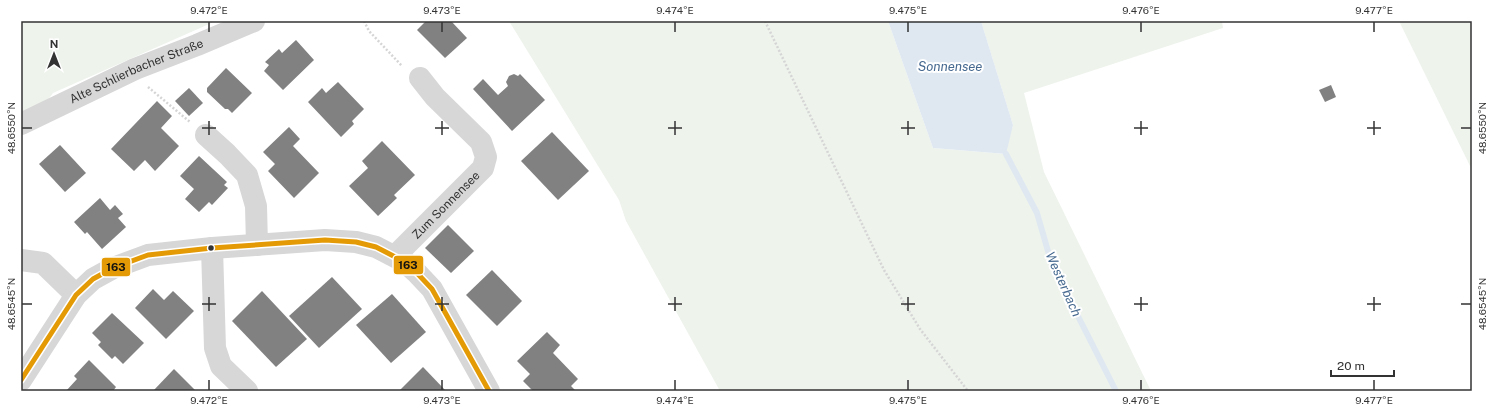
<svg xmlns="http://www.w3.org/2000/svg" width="1493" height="412" font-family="'Public Sans',sans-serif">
<rect width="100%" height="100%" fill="#fff"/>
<!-- green -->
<g fill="#eef3ec">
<polygon points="21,21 216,21 53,93 41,109 21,117"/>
<polygon points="509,21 888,21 933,148 1005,154 1013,125 981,21 1222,21 1223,28 1024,93 1044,172 1151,391 720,391 626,221 619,200"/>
<polygon points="1399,21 1472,21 1472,170"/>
</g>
<!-- water -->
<polygon fill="#dfe8f1" points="888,21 981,21 1013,125 1006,154 933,148"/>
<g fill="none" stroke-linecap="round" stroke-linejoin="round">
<!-- stream -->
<polyline stroke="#dfe8f1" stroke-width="6" points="1006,154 1037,213 1052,265 1116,391"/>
</g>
<!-- building -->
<g fill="#818181">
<polygon points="426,21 451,21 467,38 445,58 417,30"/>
<polygon points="296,40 314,60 283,90 264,71 269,65 265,62 279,49 282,53"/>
<polygon points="226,68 252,93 232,113 228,109 225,109 207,92 207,88"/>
<polygon points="514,74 518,76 520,74 545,100 512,131 473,89 483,79 498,95 508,86 506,82 509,76"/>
<polygon points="338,82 364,109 352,121 354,124 341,137 308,102 322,88 326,93"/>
<polygon points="1331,85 1336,97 1325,102 1319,90"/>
<polygon points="189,88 203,103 189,116 175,101"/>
<polygon points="157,101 172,116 161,128 179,146 155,171 145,160 134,171 111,149"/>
<polygon points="289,127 300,139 293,146 319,173 294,198 268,171 275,164 263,152"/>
<polygon points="552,132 589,171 558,200 521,161"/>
<polygon points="382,141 415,175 394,195 397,198 378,216 349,186 368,168 362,161"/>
<polygon points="60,145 86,173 65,192 39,164"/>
<polygon points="199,156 227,182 224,185 228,188 212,205 209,202 199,212 185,199 194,189 180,176"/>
<polygon points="100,198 110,210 115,205 123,214 118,218 126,227 102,249 87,232 85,234 74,222"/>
<polygon points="448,225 474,251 451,273 425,248"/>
<polygon points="492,270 522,301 497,326 466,295"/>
<polygon points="332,277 362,309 319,348 289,316"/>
<polygon points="153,289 164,300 173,291 194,311 166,339 135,308"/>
<polygon points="262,291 307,339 276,367 232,321"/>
<polygon points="392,294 426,332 391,363 356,325"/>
<polygon points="112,313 144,343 123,364 115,356 112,359 98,345 101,342 92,333"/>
<polygon points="547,332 560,345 553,353 578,379 571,386 576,391 533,391 523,381 530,374 517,361"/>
<polygon points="89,360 116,387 113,391 66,391 77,379 74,376"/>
<polygon points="423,367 446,391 399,391"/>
<polygon points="174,369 196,391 153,391"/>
</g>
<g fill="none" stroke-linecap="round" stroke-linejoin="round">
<!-- path -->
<g stroke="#d5d5d5" stroke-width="2.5" stroke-dasharray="2 2" stroke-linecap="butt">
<polyline points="364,21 369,31 402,66"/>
<polyline points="765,21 884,270 920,329 968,391"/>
<polyline points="148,87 190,122"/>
</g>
<!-- minor -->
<g stroke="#d7d7d7" stroke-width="22">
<path id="s1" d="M21,124L135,69L197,45L254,21"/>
<polyline points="206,135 227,154 247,175 256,206 257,245"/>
<polyline points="212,248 215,348 221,366 247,391"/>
<path id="s2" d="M395,256L483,168L486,157L481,142L435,97L420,78"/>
<polyline points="21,260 43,263 76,295"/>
<polyline points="21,380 76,295 93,279 113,268 148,255 212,248 325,240 356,242 376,247 405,262 416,272 432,289 489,391"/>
</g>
<defs>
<polyline id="bus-1" points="21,380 76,295 93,279 113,268 148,255 212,248 325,240 356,242 376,247 405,262 416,272 432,289 489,391"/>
</defs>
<!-- bus-1 casing -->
<use href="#bus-1" stroke="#fff" stroke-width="8"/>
<!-- bus-1 -->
<use href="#bus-1" stroke="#e39a05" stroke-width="5"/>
</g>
<!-- ticks -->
<path fill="none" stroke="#333" stroke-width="1.5" d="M209,22V32M442,22V32M675,22V32M908,22V32M1141,22V32M1374,22V32M209,121V135M442,121V135M675,121V135M908,121V135M1141,121V135M1374,121V135M22,128H32M202,128H216M435,128H449M668,128H682M901,128H915M1134,128H1148M1367,128H1381M1461,128H1471M209,297V311M442,297V311M675,297V311M908,297V311M1141,297V311M1374,297V311M22,304H32M202,304H216M435,304H449M668,304H682M901,304H915M1134,304H1148M1367,304H1381M1461,304H1471M209,380V390M442,380V390M675,380V390M908,380V390M1141,380V390M1374,380V390"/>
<!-- markers -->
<circle fill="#333" stroke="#fff" stroke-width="1.5" cx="211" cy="248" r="3.5"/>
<g text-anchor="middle" stroke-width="4" stroke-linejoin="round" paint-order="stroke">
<!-- street labels -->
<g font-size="12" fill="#333" stroke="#fff">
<text dy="4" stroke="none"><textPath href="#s1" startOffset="127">Alte Schlierbacher Straße</textPath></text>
<text dy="4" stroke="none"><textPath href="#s2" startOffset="72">Zum Sonnensee</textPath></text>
</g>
<!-- water labels -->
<g font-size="13" font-style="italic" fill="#466990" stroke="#fff">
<text x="950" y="71">Sonnensee</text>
<text transform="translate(1064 284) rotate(66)" y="5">Westerbach</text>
</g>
</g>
<g stroke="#fff" stroke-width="1.5">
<rect x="393" y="255" width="31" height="20" rx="4" fill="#e39a05"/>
<rect x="101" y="257" width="30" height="20" rx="4" fill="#e39a05"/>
</g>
<g font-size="11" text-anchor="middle" font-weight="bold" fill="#111">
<text x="408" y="269">163</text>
<text x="116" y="271">163</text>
</g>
<!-- border -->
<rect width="1493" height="412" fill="none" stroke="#ffffff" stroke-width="44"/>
<!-- north arrow -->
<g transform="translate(54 54)" stroke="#ffffff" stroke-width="3" paint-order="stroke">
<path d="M0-3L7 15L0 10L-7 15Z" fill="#333333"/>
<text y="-6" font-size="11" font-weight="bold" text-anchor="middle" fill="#333333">N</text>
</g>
<!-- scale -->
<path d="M1331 370v6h63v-6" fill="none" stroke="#333333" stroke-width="2"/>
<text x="1337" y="370" font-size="12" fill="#333333" stroke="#ffffff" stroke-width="3" paint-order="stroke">20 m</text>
<rect x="22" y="22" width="1449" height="368" fill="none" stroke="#333" stroke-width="1.5"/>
<g font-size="10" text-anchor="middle" fill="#333">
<text x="209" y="14">9.472°E</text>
<text x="442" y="14">9.473°E</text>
<text x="675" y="14">9.474°E</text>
<text x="908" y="14">9.475°E</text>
<text x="1141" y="14">9.476°E</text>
<text x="1374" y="14">9.477°E</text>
<text transform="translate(11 128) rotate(-90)" y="4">48.6550°N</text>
<text transform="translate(1482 128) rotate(-90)" y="4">48.6550°N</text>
<text transform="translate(11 304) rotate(-90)" y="4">48.6545°N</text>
<text transform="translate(1482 304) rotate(-90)" y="4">48.6545°N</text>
<text x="209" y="404">9.472°E</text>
<text x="442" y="404">9.473°E</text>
<text x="675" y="404">9.474°E</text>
<text x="908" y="404">9.475°E</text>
<text x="1141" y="404">9.476°E</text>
<text x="1374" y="404">9.477°E</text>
</g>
</svg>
